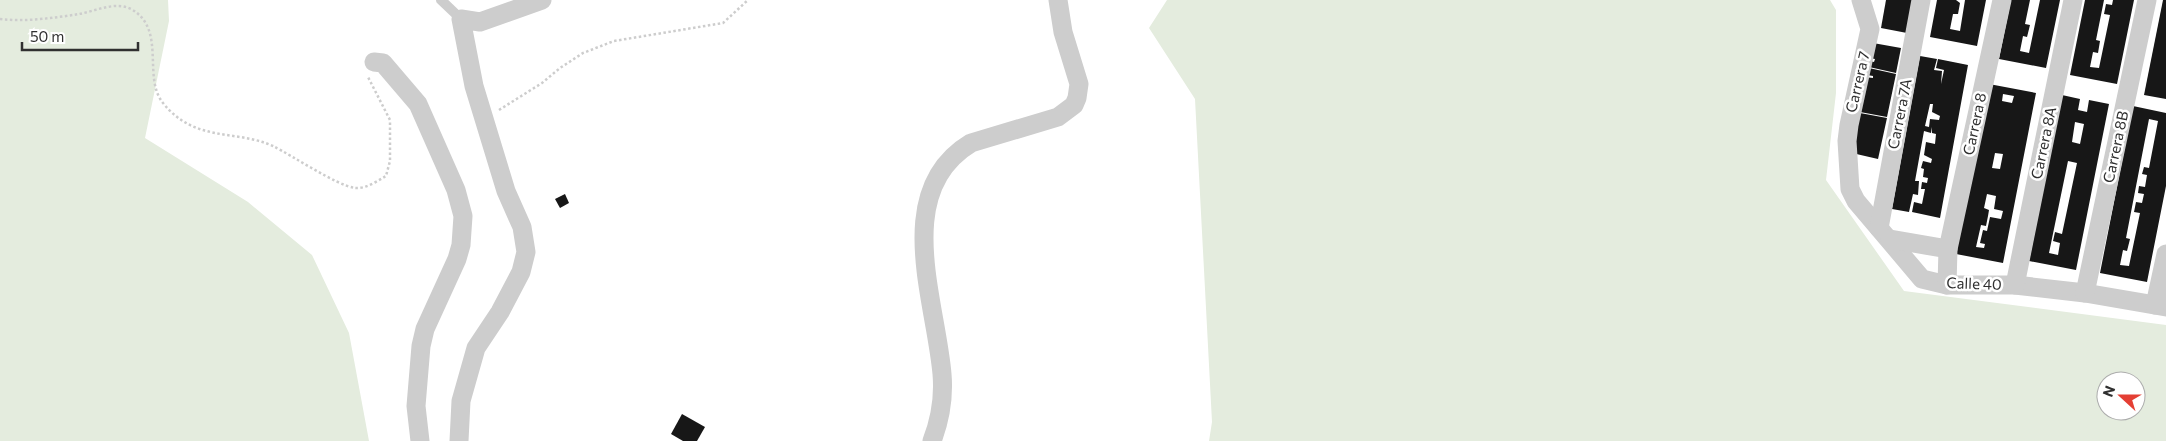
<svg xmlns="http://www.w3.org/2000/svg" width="2166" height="441" font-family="Commissioner,sans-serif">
<rect width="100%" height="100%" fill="#fff"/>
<!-- green -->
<g fill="#e4ecde" fill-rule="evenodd">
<polygon points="0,0 168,0 169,21 145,138 248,202 312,255 349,333 369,441 0,441"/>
<path d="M1167,0H1830L1836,10V93L1826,180L1904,291L2166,325V441H1209L1212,422L1195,99L1149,28ZM2106,381H2136V411H2106Z"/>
</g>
<!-- building -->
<g fill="#171717" fill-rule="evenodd">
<polygon points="1886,0 1914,0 1907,33 1881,28"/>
<polygon points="1937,0 1956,0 1960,3 1958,14 1953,14 1950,29 1960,31 1965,0 1986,0 1977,46 1930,37"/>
<polygon points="2011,0 2030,0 2025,24 2030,25 2027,37 2023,36 2020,51 2029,53 2040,0 2060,0 2046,68 1999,59"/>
<polygon points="2085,0 2104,0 2096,40 2100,41 2098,53 2093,52 2090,67 2099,68 2110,15 2104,14 2106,4 2112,5 2113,0 2134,0 2117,84 2070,75"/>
<polygon points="2163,0 2166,0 2166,99 2144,95"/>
<polygon points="1873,43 1901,48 1896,73 1869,67 1870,61 1874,62 1875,59 1870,58"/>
<path d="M1920,56L1937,59L1934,70L1942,71L1941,84L1944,70L1936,68L1938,59L1968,65L1940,218L1912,212L1914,202L1922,204L1925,189H1921L1922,182L1927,183L1928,178L1923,177L1924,169L1921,168L1923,161L1931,163L1932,159L1924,155L1926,142L1935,144L1936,134L1932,133V127L1931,133L1924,131L1915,181H1919L1918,195L1913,194L1909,212L1892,209ZM1930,104H1933L1932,112L1940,116L1939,120L1930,119L1929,127L1925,126Z"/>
<polygon points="1869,68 1896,74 1887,117 1860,112 1865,77 1873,78 1873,76 1867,75"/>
<path d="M1989,84L2036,93L2003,263L1956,254ZM2003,94L2014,96L2012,103L2002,101ZM1995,153L2003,154L2000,169L1992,168ZM1987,194L1996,196L1994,209L2003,211L2001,219L1990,217L1987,231L1983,230L1980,243L1985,244L1984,248L1976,247L1981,225L1986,226L1988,216L1989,210L1984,208Z"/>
<path d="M2062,95L2080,99L2078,110L2087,112L2089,100L2109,104L2076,270L2029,261ZM2075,122L2084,124L2080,144L2072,142ZM2068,161L2077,163L2062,234L2055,232L2053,241L2060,243L2058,255L2049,253Z"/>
<path d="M2133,106L2166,113V186L2147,282L2100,273ZM2149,119L2158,121L2149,168L2144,167L2142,174L2147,175L2145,187L2139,186L2138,193L2144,194L2142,203L2136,202L2134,212L2140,213L2129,266L2120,265L2123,250L2127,251L2130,239L2126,238Z"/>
<polygon points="1860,113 1887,118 1878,159 1852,153"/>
<polygon points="565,194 569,203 560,208 555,199"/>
<polygon points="682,414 705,427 697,441 683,441 671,434"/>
</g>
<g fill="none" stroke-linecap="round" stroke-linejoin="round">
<!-- path -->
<g stroke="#cdcdcd" stroke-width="2.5" stroke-dasharray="2.5 2.5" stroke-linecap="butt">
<path d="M0,19C25,22 54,18 79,14C96,11 115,1 131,9C167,29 142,77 163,103C195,143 235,129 273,146C293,156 336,185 355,188C366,189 377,181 386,176L390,161V120L368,77"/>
<polyline points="499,110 542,83 560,68 583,53 614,41 723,23 748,0"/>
</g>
<!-- lane -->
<polyline stroke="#cdcdcd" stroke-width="10" points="441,0 461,19"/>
<!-- street -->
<g stroke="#cdcdcd" stroke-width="19">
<polyline points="1861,0 1870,29 1849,125 1847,141 1850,189 1856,201 1922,279 1947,285 2015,285 2085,293 2166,307"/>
<polyline points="374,62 383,63 418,104 456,190 463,216 461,245 457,259 425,329 421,346 416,406 420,441"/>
<polyline points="1879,228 1921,0"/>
<polyline points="1890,239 1948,249"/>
<polyline points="1947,285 1948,249 2002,0"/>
<polyline points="2015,285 2073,0"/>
<polyline points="2085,293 2147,0"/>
<polyline points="2155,305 2166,254"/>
<polyline points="459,441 461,401 476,348 500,312 521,272 526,252 522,227 506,191 474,86 461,19 480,22 542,0"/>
<path d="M932,441C940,420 944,397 942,374C936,301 891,191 971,143L1058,117L1074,105L1077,98L1079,84L1063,32L1058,0"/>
</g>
</g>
<g text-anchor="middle" stroke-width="5" stroke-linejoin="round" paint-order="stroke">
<!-- street labels -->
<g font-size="15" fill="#303030" stroke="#fff">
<text transform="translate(1858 82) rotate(-77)" y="5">Carrera 7</text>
<text transform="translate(1900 114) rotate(-79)" y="5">Carrera 7A</text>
<text transform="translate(1975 124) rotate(-78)" y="5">Carrera 8</text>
<text transform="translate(2044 143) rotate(-78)" y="5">Carrera 8A</text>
<text transform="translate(2116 147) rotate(-78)" y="5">Carrera 8B</text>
<text transform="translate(1974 284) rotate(2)" y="5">Calle 40</text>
</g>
</g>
<!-- north arrow -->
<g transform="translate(2121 396) rotate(291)"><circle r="24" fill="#ffffff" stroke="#acacac"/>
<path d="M0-4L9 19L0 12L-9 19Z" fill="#e43f34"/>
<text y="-8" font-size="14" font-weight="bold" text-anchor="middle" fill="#303030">N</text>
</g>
<!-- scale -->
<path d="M22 42v8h116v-8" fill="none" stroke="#303030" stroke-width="2.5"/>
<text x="30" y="42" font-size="15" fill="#303030" stroke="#ffffff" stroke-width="4" paint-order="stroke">50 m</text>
</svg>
